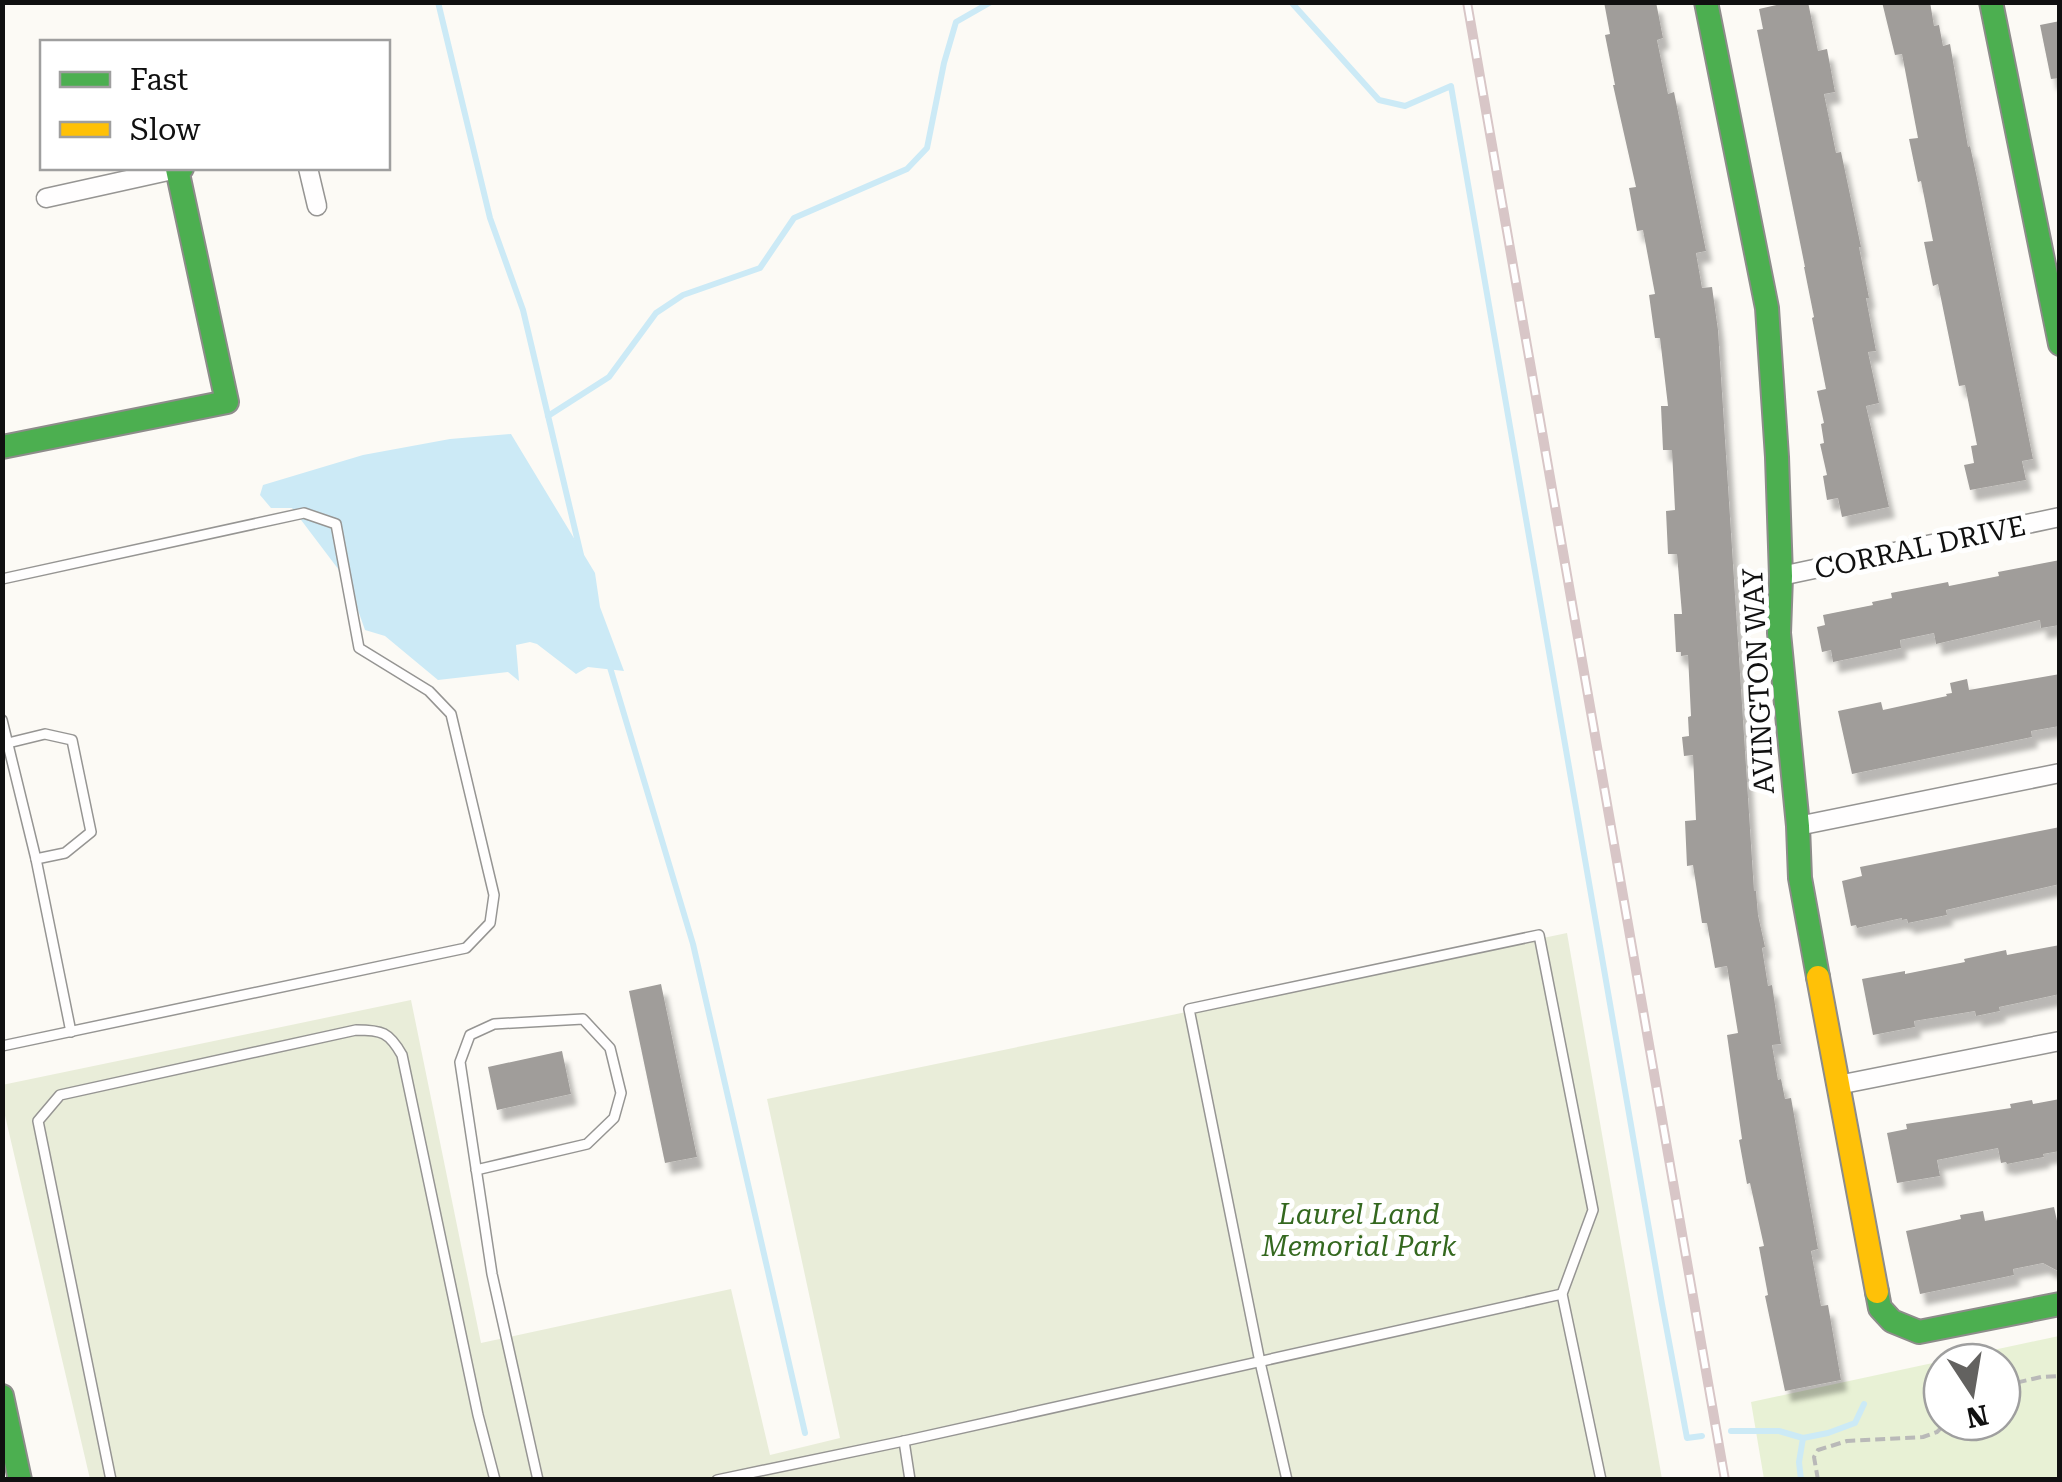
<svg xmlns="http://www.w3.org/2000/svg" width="2062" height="1482" font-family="'Roboto Serif',serif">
<defs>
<filter id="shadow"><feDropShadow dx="6" dy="11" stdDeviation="2.5" flood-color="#0004"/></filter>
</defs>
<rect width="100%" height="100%" fill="#fcfaf5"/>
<!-- green -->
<path fill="#e8f1d5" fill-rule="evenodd" d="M2059,1336V1479H1764L1751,1402ZM1942,1362H2002V1422H1942Z"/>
<!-- cemetery -->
<polygon fill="#e9edd9" points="1567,933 1662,1479 90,1479 3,1107 2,1085 411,1000 481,1343 731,1289 770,1455 840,1438 767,1099"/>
<!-- water -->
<polygon fill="#cceaf6" points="511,434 595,573 600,607 624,671 588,667 576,674 537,644 530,642 516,645 519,681 508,672 438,680 385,636 365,630 348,582 292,508 271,508 260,495 263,485 363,455 450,439"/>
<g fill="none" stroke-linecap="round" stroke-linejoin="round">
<!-- stream -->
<g stroke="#cceaf6" stroke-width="6">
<polyline points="438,2 490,218 523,310 581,555"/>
<polyline points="1029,2 1075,2"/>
<polyline points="1291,2 1379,100 1405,106 1451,86 1662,1304 1687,1438 1702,1436"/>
<polyline points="548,416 609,377 656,313 683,295 760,268 794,218 907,169 927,148 944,63 956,22 991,2"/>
<polyline points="609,664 693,944 805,1433"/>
<polyline points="1731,1431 1779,1431 1803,1438 1828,1433 1855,1423 1864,1404"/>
<polyline points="1801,1480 1799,1462 1803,1438"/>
</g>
</g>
<!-- building -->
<g fill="#a09d9a" filter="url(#shadow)">
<polygon points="1604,2 1656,2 1663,38 1657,40 1668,94 1674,92 1706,251 1696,253 1702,288 1712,287 1718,330 1754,891 1756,891 1758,915 1765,947 1762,948 1768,986 1772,985 1781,1044 1772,1045 1778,1080 1781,1079 1785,1099 1791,1098 1818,1249 1811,1251 1821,1306 1828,1305 1841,1380 1785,1391 1765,1296 1768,1295 1759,1247 1764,1246 1750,1183 1747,1184 1739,1140 1742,1139 1727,1035 1738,1033 1727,966 1715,968 1707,923 1702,923 1693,865 1687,866 1685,821 1696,820 1693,755 1684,756 1682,737 1689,736 1688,717 1691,716 1688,655 1681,656 1681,652 1676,652 1674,614 1682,614 1677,554 1668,554 1666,511 1675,510 1672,450 1663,450 1661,406 1668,406 1660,338 1655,338 1649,295 1655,294 1643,230 1637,231 1629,188 1636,187 1613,85 1615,85 1605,35 1610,34"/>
<polygon points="1790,2 1808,2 1818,51 1827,49 1835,92 1824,94 1836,153 1841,152 1861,247 1859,247 1869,298 1866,298 1876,351 1868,352 1879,403 1866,406 1889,507 1842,517 1838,498 1827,500 1823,476 1827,475 1820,444 1824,443 1821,424 1824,423 1817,391 1826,389 1812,318 1814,317 1804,267 1805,267 1757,30 1763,29 1759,9"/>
<polygon points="1882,2 1930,2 1934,26 1939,25 1943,46 1950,44 1968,147 1970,146 1977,178 2033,459 2022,461 2026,480 1970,490 1964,465 1974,463 1971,446 1977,445 1965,385 1959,386 1938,284 1933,286 1924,242 1933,241 1921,181 1918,182 1909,139 1918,138 1902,54 1895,55"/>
<polygon points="2060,21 2060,78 2051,79 2040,25"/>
<polygon points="2060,560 2060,625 2041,628 2040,620 1936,644 1934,633 1900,640 1901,648 1833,662 1831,650 1822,652 1817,627 1825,625 1823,615 1873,605 1872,602 1892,598 1891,593 1948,582 1949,586 1999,576 1998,572"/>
<polygon points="2060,674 2060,726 2031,731 2032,737 1852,774 1838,711 1881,702 1883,710 1947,696 1946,694 1952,693 1950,683 1967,679 1969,690"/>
<polygon points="2060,827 2060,884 1946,910 1947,915 1908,923 1907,919 1902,920 1902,918 1857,928 1856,925 1851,926 1842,881 1862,876 1860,867"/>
<polygon points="2060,945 2060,994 1999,1007 2000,1011 1976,1016 1975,1011 1914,1021 1915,1027 1873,1035 1862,979 1905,971 1905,974 1965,962 1964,959 2006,950 2007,955"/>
<polygon points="661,984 697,1157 665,1163 629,991"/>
<polygon points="562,1051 571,1094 497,1110 488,1067"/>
<polygon points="2060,1099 2060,1151 2043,1154 2044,1157 2007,1164 2006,1162 2001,1163 1998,1148 1937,1160 1940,1176 1897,1183 1887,1133 1907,1129 1906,1124 2011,1108 2010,1104 2032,1100 2033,1104"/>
<polygon points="2054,1207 2060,1235 2060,1272 2043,1263 2013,1269 2014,1275 2000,1278 1920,1294 1906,1231 1961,1219 1960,1215 1983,1211 1985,1221"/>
</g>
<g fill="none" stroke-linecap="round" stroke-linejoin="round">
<defs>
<g id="lane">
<polyline points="2,579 304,513 336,524 359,648 429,691 451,714 494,895 490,923 466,948 2,1046"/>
<polyline points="2,720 36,859 71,1032"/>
<polyline points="4,744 45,734 72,740 91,832 65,853 36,859"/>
<polyline points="476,1170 587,1144 614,1118 621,1093 610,1048 583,1019 494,1024 470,1035 460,1062 492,1274 538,1480"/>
<polyline points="904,1441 910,1480"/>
<path d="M111,1480L38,1121L60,1095L356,1030C382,1030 389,1032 402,1055L478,1415L495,1480"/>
<polyline points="717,1480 904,1441 1562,1294"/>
<polyline points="1287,1480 1260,1362 1189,1009 1539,935 1593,1210 1562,1294 1601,1480"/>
</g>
<g id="street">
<polyline points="308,168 317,206"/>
<polyline points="46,198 177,169"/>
<polyline points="1781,576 2060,517"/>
<polyline points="1798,826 2060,773"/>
<polyline points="1838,1085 2060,1041"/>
</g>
<g id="fast">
<polyline points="1706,2 1767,308 1777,457 1781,576 1779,633 1798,826 1800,878 1818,977"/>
<polyline points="1991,2 2060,344"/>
<polyline points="2,447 227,402 177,169 182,168"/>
<polyline points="1877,1292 1880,1308 1892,1321 1919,1332 2060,1304"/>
<polyline points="2,1396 20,1480"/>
</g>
<polyline id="slow" points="1818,977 1877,1292"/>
</defs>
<!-- lane casing -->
<use href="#lane" stroke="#969593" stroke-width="12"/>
<!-- street casing -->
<use href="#street" stroke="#969593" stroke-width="21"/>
<!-- fast casing -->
<use href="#fast" stroke="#8d8c8a" stroke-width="26"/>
<!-- slow casing -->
<use href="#slow" stroke="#8d8c8a" stroke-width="26"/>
<!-- path -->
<g stroke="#b9b9b8" stroke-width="4" stroke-dasharray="10 5" stroke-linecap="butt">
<polyline points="2002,1386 2041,1377 2060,1376"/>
<polyline points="1818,1480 1814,1457 1818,1450 1847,1441 1923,1437 1937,1432 1947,1422"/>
</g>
<!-- lane -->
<use href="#lane" stroke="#fffefe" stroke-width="9"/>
<!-- street -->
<use href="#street" stroke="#fffefe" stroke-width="18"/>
<!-- fast -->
<use href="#fast" stroke="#4caf50" stroke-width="22"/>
<!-- slow -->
<use href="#slow" stroke="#ffc107" stroke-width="22"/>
<defs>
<polyline id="rail" points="1467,2 1725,1480"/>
</defs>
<!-- rail casing -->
<use href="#rail" stroke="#d8c6c7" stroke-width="10"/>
<!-- rail -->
<use href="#rail" stroke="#fff" stroke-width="6" stroke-dasharray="19" stroke-linecap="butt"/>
</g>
<g text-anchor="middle" stroke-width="10" stroke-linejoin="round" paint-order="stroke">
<!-- street labels -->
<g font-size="28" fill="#101010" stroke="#fff">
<text transform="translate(1920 547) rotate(-12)" y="10">CORRAL DRIVE</text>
<text transform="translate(1758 681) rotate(-93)" y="10">AVINGTON WAY</text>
</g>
<!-- park labels -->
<g font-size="28" font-style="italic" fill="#34681f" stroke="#fff">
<text x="1359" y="1224">Laurel Land<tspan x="1359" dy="32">Memorial Park</tspan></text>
</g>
</g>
<!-- border -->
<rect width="2062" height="1482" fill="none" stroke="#101010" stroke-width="10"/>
<!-- legend -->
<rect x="40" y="40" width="350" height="130" fill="#ffffff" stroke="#9f9f9f" stroke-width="2.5"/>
<rect x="60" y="72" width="50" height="15" fill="#4caf50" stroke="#9f9f9f" stroke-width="2.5"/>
<text x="130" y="90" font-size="30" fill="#101010">Fast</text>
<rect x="60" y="122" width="50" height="15" fill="#ffc107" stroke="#9f9f9f" stroke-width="2.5"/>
<text x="130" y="140" font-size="30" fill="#101010">Slow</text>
<!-- north arrow -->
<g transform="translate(1972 1392) rotate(168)"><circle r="48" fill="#ffffff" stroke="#9f9f9f" stroke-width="2.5"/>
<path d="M0-8L18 38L0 25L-18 38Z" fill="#636260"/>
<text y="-15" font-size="28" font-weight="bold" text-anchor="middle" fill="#101010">N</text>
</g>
</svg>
